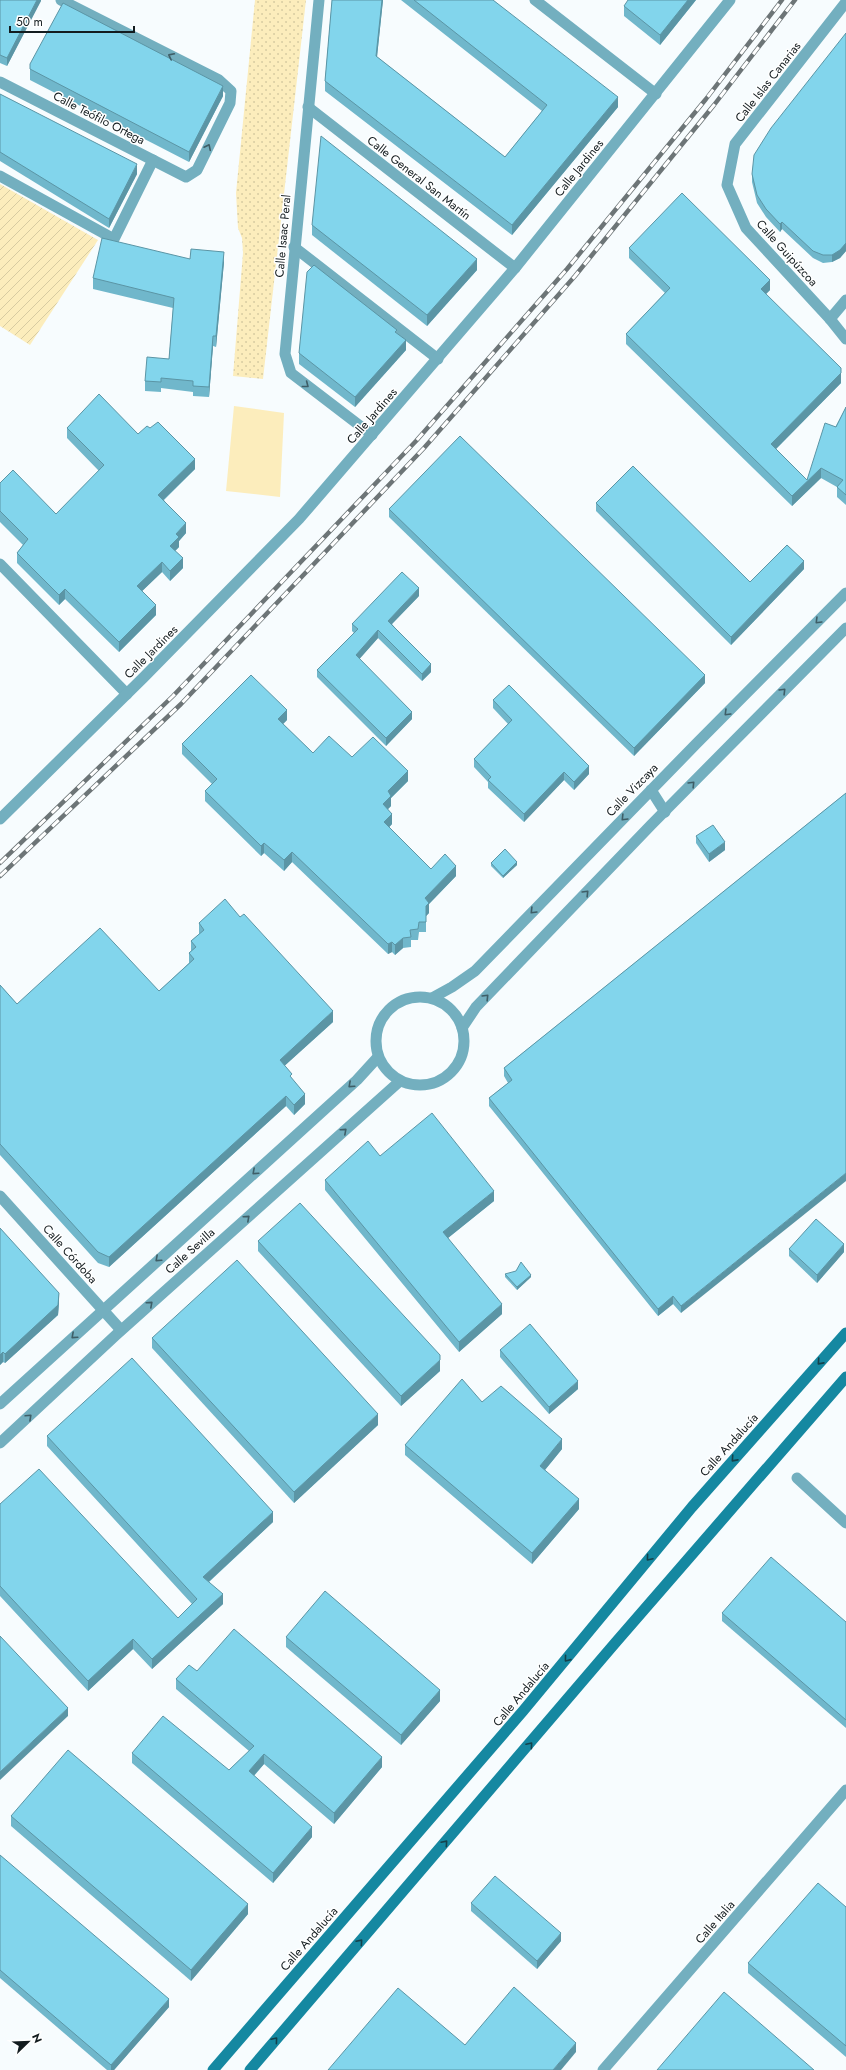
<svg xmlns="http://www.w3.org/2000/svg" width="846" height="2070" font-family="Jost,sans-serif">
<defs>
<pattern id="park-dots" width="8" height="8" patternUnits="userSpaceOnUse"><rect width="8" height="8" fill="#fcedbc"/><path d="M2 2h.1M6 6h.1" fill="none" stroke="#d7cba1" stroke-width="1.8" stroke-linecap="round"/></pattern>
<pattern id="garden-furrows" width="10" height="10" patternUnits="userSpaceOnUse"><rect width="10" height="10" fill="#fcedbc"/><path d="M-1 1l2-2M0 10L10 0M9 11l2-2" fill="none" stroke="#d7cba1"/></pattern>
</defs>
<rect width="100%" height="100%" fill="#f7fcfe"/>
<!-- grass -->
<polygon fill="#fcedbc" points="234,406 284,413 280,497 226,491"/>
<!-- park -->
<polygon fill="url(#park-dots)" points="255,0 306,0 263,379 233,376 243,253 242,238 238,228 236,193"/>
<!-- garden -->
<polygon fill="url(#garden-furrows)" points="0,184 98,240 30,345 0,326"/>
<g fill="none" stroke-linecap="round" stroke-linejoin="round">
<!-- pedestrian -->
<polyline stroke="#73afbf" stroke-width="11" points="294,247 438,359"/>
<!-- minor -->
<g stroke="#73afbf" stroke-width="11">
<polyline points="319,0 285,354 291,373 372,435"/>
<polyline points="535,0 656,94"/>
<polyline points="846,2 735,144 727,185 746,228 830,319 846,339"/>
<polyline points="0,82 186,177 197,170 230,103 231,91 219,80 61,0"/>
<polyline points="308,107 515,268"/>
<polyline points="0,176 114,239 153,160"/>
<polyline points="830,319 846,300"/>
<polyline points="0,564 127,694"/>
<polyline points="651,790 665,812"/>
<polyline points="0,819 144,677 299,519 515,268 730,0"/>
<circle cx="420" cy="1041" r="44"/>
<polyline points="432,998 452,987 475,971 696,744 846,593"/>
<polyline points="462,1028 476,1007 651,825 846,628"/>
<polyline points="0,1196 121,1330"/>
<polyline points="0,1404 357,1080 378,1057"/>
<polyline points="0,1443 116,1335 400,1081"/>
<polyline points="797,1478 846,1523"/>
<polyline points="603,2070 846,1790"/>
</g>
<!-- secondary -->
<g stroke="#1588a1" stroke-width="11">
<polyline points="213,2070 523,1711 692,1507 846,1333"/>
<polyline points="250,2070 616,1642 846,1377"/>
</g>
<defs>
<g id="rail">
<polyline points="0,863 173,696 416,441 567,269 706,99 782,0"/>
<polyline points="0,876 181,704 424,448 575,276 714,105 795,0"/>
</g>
</defs>
<!-- rail casing -->
<use href="#rail" stroke="#6d7577" stroke-width="4.5"/>
<!-- rail -->
<use href="#rail" stroke="#fff" stroke-width="3" stroke-dasharray="9" stroke-linecap="butt"/>
</g>
<!-- wall -->
<g fill="#70b7cb">
<polygon points="0,0 41,0 7,66 0,63"/>
<polygon points="332,0 383,0 377,57 505,157 542,111 401,0 493,0 618,107 512,235 325,91 325,81"/>
<polygon points="696,0 660,45 624,16 624,6"/>
<polygon points="846,33 846,251 840,258 832,262 823,263 813,258 782,229 780,232 766,217 757,203 752,182 752,174"/>
<polygon points="30,64 223,96 189,162 30,80"/>
<polygon points="0,94 137,174 109,228 0,161"/>
<polygon points="312,225 477,270 427,326 312,235"/>
<polygon points="629,248 770,290 766,294 841,383 776,449 807,480 846,407 846,505 837,497 837,487 821,478 792,506 626,344 626,334 665,293 629,258"/>
<polygon points="190,259 224,262 216,347 213,346 209,397 193,396 193,392 161,388 161,392 145,391 145,381 169,359 173,308 93,289 93,278"/>
<polygon points="397,334 406,350 355,407 299,364 299,353"/>
<polygon points="67,428 138,434 195,469 164,500 186,533 179,541 179,547 175,551 183,568 170,581 162,572 142,591 156,615 119,652 65,599 59,605 17,563 17,553 23,545 0,522 0,483 56,514 99,471 67,438"/>
<polygon points="596,503 750,582 804,569 731,645 596,511"/>
<polygon points="389,509 705,683 634,756 389,517"/>
<polygon points="419,596 392,624 431,672 422,681 378,638 359,659 412,719 386,746 317,677 317,670 354,633 352,631 352,624"/>
<polygon points="493,700 589,774 574,790 564,780 524,822 488,788 488,782 474,767 474,759 508,724 493,708"/>
<polygon points="287,720 283,724 313,753 352,757 408,781 391,798 391,806 388,809 392,824 389,827 431,869 456,876 429,904 429,913 426,916 426,932 419,932 418,940 411,940 411,947 403,948 395,955 392,952 388,954 292,862 284,871 264,853 261,856 205,801 205,791 212,784 182,754 182,744"/>
<polygon points="846,793 681,1313 673,1304 658,1316 489,1106 489,1098 508,1083 504,1076 504,1068"/>
<polygon points="696,836 725,850 709,862 696,843"/>
<polygon points="491,863 517,865 503,878 491,866"/>
<polygon points="240,917 333,1022 284,1066 305,1104 294,1115 286,1106 109,1267 98,1263 0,1155 0,985 17,1004 159,991 189,963 189,953 191,951 191,941 199,934 199,923"/>
<polygon points="380,1156 494,1201 448,1238 502,1314 459,1352 325,1190 325,1180"/>
<polygon points="0,1228 59,1303 58,1315 5,1363 3,1362 0,1365"/>
<polygon points="258,1241 440,1371 401,1406 258,1251"/>
<polygon points="789,1249 844,1252 817,1283 789,1256"/>
<polygon points="505,1274 531,1277 517,1290 505,1277"/>
<polygon points="152,1338 378,1425 294,1503 152,1348"/>
<polygon points="500,1350 578,1389 549,1414 500,1357"/>
<polygon points="482,1402 562,1449 545,1470 579,1509 532,1564 405,1455 405,1445"/>
<polygon points="47,1436 273,1522 209,1582 223,1604 152,1669 133,1649 88,1691 0,1596 0,1504 178,1618 192,1604 47,1446"/>
<polygon points="722,1613 846,1622 846,1728 722,1621"/>
<polygon points="286,1637 440,1701 401,1745 286,1647"/>
<polygon points="197,1671 382,1767 334,1824 264,1764 254,1776 312,1837 273,1883 132,1763 132,1753 229,1770 249,1751 176,1689 176,1679"/>
<polygon points="11,1816 248,1914 191,1981 11,1826"/>
<polygon points="0,1855 169,2007 114,2070 107,2070 0,1978"/>
<polygon points="471,1903 561,1941 537,1969 471,1911"/>
<polygon points="846,1907 846,2057 748,1973 748,1963"/>
</g>
<!-- shaded-wall -->
<g fill="#5b95a5">
<polygon points="37,0 41,0 41,1 7,66 7,58"/>
<polygon points="382,0 383,0 376,66 376,56"/>
<polygon points="688,0 696,0 660,45 660,35"/>
<polygon points="223,86 223,96 189,162 189,152"/>
<polygon points="618,97 618,107 512,235 512,225"/>
<polygon points="137,164 137,174 109,228 109,219"/>
<polygon points="782,222 782,229 780,232 780,224"/>
<polygon points="846,243 846,251 840,258 832,262 832,255"/>
<polygon points="224,252 224,262 216,347 216,336"/>
<polygon points="477,259 477,270 427,326 427,315"/>
<polygon points="770,280 770,290 761,299 761,289"/>
<polygon points="213,336 213,346 209,397 209,387"/>
<polygon points="406,340 406,350 355,407 355,397"/>
<polygon points="841,373 841,383 771,454 771,444"/>
<polygon points="195,459 195,469 158,505 158,495"/>
<polygon points="821,468 821,478 792,506 792,496"/>
<polygon points="186,523 186,533 179,541 179,547 170,556 170,546 176,534"/>
<polygon points="183,558 183,568 170,581 170,571"/>
<polygon points="804,561 804,569 731,645 731,637"/>
<polygon points="162,562 162,572 137,596 137,586"/>
<polygon points="419,588 419,596 388,628 388,621"/>
<polygon points="65,589 65,599 59,605 59,595"/>
<polygon points="156,605 156,615 119,652 119,642"/>
<polygon points="378,630 378,638 356,663 356,655"/>
<polygon points="431,664 431,672 422,681 422,674"/>
<polygon points="705,675 705,683 634,756 634,748"/>
<polygon points="287,710 287,720 278,729 278,719"/>
<polygon points="412,712 412,719 386,746 386,738"/>
<polygon points="589,766 589,774 574,790 574,782"/>
<polygon points="408,771 408,781 391,798 391,806 383,814 383,804 388,791"/>
<polygon points="564,772 564,780 524,822 524,814"/>
<polygon points="392,814 392,824 384,833 384,822"/>
<polygon points="725,842 725,850 709,862 709,854"/>
<polygon points="264,843 264,853 261,856 261,846"/>
<polygon points="292,852 292,862 284,871 284,860"/>
<polygon points="517,862 517,865 503,878 503,876"/>
<polygon points="456,866 456,876 429,904 429,913 426,916 426,932 426,907 425,898"/>
<polygon points="403,938 403,948 395,955 395,945"/>
<polygon points="392,942 392,952 388,954 388,944"/>
<polygon points="333,1011 333,1022 280,1070 280,1060"/>
<polygon points="305,1094 305,1104 294,1115 294,1105"/>
<polygon points="286,1096 286,1106 109,1267 109,1257"/>
<polygon points="846,1173 846,1181 681,1313 681,1306"/>
<polygon points="494,1191 494,1201 443,1242 443,1232"/>
<polygon points="844,1244 844,1252 817,1283 817,1275"/>
<polygon points="531,1275 531,1277 517,1290 517,1287"/>
<polygon points="59,1293 59,1303 58,1315 5,1363 5,1354"/>
<polygon points="673,1296 673,1304 658,1316 658,1309"/>
<polygon points="502,1304 502,1314 459,1352 459,1342"/>
<polygon points="3,1352 3,1362 0,1365 0,1355"/>
<polygon points="440,1360 440,1371 401,1406 401,1396"/>
<polygon points="578,1381 578,1389 549,1414 549,1407"/>
<polygon points="378,1414 378,1425 294,1503 294,1492"/>
<polygon points="562,1439 562,1449 540,1476 540,1466"/>
<polygon points="579,1499 579,1509 532,1564 532,1553"/>
<polygon points="273,1512 273,1522 203,1587 203,1577"/>
<polygon points="223,1594 223,1604 152,1669 152,1659"/>
<polygon points="133,1639 133,1649 88,1691 88,1681"/>
<polygon points="440,1690 440,1701 401,1745 401,1735"/>
<polygon points="68,1708 68,1716 0,1780 0,1772"/>
<polygon points="264,1754 264,1764 249,1781 249,1771"/>
<polygon points="382,1757 382,1767 334,1824 334,1813"/>
<polygon points="312,1827 312,1837 273,1883 273,1873"/>
<polygon points="248,1904 248,1914 191,1981 191,1970"/>
<polygon points="561,1933 561,1941 537,1969 537,1961"/>
<polygon points="169,1999 169,2007 114,2070 111,2070 111,2065"/>
<polygon points="576,2043 576,2052 561,2070 553,2070"/>
</g>
<!-- building -->
<g fill="#82d5ec" stroke="#5b95a5">
<polygon points="0,0 37,0 7,58 0,55"/>
<polygon points="332,0 382,0 376,56 505,157 547,105 414,0 493,0 618,97 512,225 325,81"/>
<polygon points="628,0 688,0 660,35 624,6"/>
<polygon points="63,3 223,86 189,152 30,69 30,64"/>
<polygon points="846,33 846,243 840,250 832,255 823,255 813,251 782,222 780,224 766,209 757,195 752,174 754,155 771,128"/>
<polygon points="0,94 137,164 109,219 0,152"/>
<polygon points="321,136 477,259 427,315 312,225"/>
<polygon points="682,193 770,280 761,289 841,368 841,373 771,444 807,480 825,423 836,427 846,407 846,495 837,487 843,480 821,468 792,496 626,334 670,288 629,248"/>
<polygon points="102,238 190,259 191,249 224,252 216,336 213,336 209,387 193,386 193,381 161,378 161,382 145,381 147,357 169,359 174,298 93,278"/>
<polygon points="314,265 397,330 395,332 406,340 355,397 299,353 307,272"/>
<polygon points="99,394 138,434 147,426 150,428 158,422 195,459 158,495 186,523 176,534 179,537 170,546 183,558 170,571 162,562 137,586 156,605 119,642 65,589 59,595 17,553 28,539 0,511 0,483 13,470 56,514 104,465 67,428"/>
<polygon points="460,436 705,675 634,748 389,509"/>
<polygon points="633,466 750,582 787,545 804,561 731,637 596,503"/>
<polygon points="402,572 419,588 388,621 431,664 422,674 378,630 356,655 412,712 386,738 317,670 358,629 352,624"/>
<polygon points="251,675 287,710 278,719 313,753 329,736 352,757 373,737 408,771 388,791 391,796 383,804 392,814 384,822 431,869 445,854 456,866 425,898 429,903 426,906 426,922 419,922 418,929 410,930 411,937 403,938 395,945 392,942 388,944 292,852 284,860 264,843 261,846 205,791 217,779 182,744"/>
<polygon points="509,685 589,766 574,782 564,772 524,814 488,780 491,777 474,759 512,720 493,700"/>
<polygon points="846,793 846,1173 681,1306 673,1296 658,1309 489,1098 512,1080 504,1068"/>
<polygon points="713,825 725,842 709,854 696,836"/>
<polygon points="505,849 517,862 503,876 491,863"/>
<polygon points="225,899 240,917 244,914 333,1011 280,1060 292,1074 290,1076 305,1094 294,1105 286,1096 109,1257 98,1252 0,1144 0,985 17,1004 100,928 159,991 194,959 189,953 196,947 191,941 204,930 199,923"/>
<polygon points="432,1113 494,1191 443,1232 502,1304 459,1342 325,1180 368,1141 380,1156"/>
<polygon points="300,1203 440,1355 440,1360 401,1396 258,1241"/>
<polygon points="816,1219 844,1244 817,1275 789,1249"/>
<polygon points="0,1228 59,1293 58,1305 5,1354 3,1352 0,1355"/>
<polygon points="237,1260 378,1414 294,1492 152,1338"/>
<polygon points="521,1262 531,1275 517,1287 505,1274 516,1271"/>
<polygon points="530,1324 578,1381 549,1407 500,1350"/>
<polygon points="132,1358 273,1512 203,1577 223,1594 152,1659 133,1639 88,1681 0,1586 0,1504 39,1469 178,1618 197,1599 47,1436"/>
<polygon points="462,1379 482,1402 501,1386 562,1439 540,1466 579,1499 532,1553 405,1445"/>
<polygon points="771,1557 846,1622 846,1720 722,1613"/>
<polygon points="325,1591 440,1690 401,1735 286,1637"/>
<polygon points="234,1629 382,1757 334,1813 264,1754 249,1771 312,1827 273,1873 132,1753 163,1716 229,1770 254,1746 176,1679 189,1665 197,1671"/>
<polygon points="0,1636 68,1708 0,1772"/>
<polygon points="68,1750 248,1904 191,1970 11,1816"/>
<polygon points="0,1855 169,1999 111,2065 0,1970"/>
<polygon points="495,1876 561,1933 537,1961 471,1903"/>
<polygon points="818,1883 846,1907 846,2046 748,1963"/>
<polygon points="514,1987 576,2043 553,2070 328,2070 398,1988 465,2045"/>
<polygon points="724,1992 814,2070 657,2070"/>
</g>
<!-- one-way arrows -->
<defs><path id="oneway-chevron" d="M-2-3.5L2.5 0L-2 3.5" fill="none" stroke-width="1.6" stroke-linecap="round" stroke-linejoin="round"/></defs>
<g stroke="#3e5e67">
<use href="#oneway-chevron" transform="translate(171 56) rotate(-153)"/>
<use href="#oneway-chevron" transform="translate(208 147) rotate(-64)"/>
<use href="#oneway-chevron" transform="translate(306 385) rotate(38)"/>
<use href="#oneway-chevron" transform="translate(818 621) rotate(135)"/>
<use href="#oneway-chevron" transform="translate(783 691) rotate(-45)"/>
<use href="#oneway-chevron" transform="translate(727 713) rotate(135)"/>
<use href="#oneway-chevron" transform="translate(692 784) rotate(-46)"/>
<use href="#oneway-chevron" transform="translate(624 818) rotate(134)"/>
<use href="#oneway-chevron" transform="translate(586 893) rotate(-46)"/>
<use href="#oneway-chevron" transform="translate(533 911) rotate(134)"/>
<use href="#oneway-chevron" transform="translate(486 997) rotate(-46)"/>
<use href="#oneway-chevron" transform="translate(351 1085) rotate(138)"/>
<use href="#oneway-chevron" transform="translate(344 1131) rotate(-42)"/>
<use href="#oneway-chevron" transform="translate(255 1172) rotate(138)"/>
<use href="#oneway-chevron" transform="translate(247 1218) rotate(-42)"/>
<use href="#oneway-chevron" transform="translate(158 1259) rotate(138)"/>
<use href="#oneway-chevron" transform="translate(150 1304) rotate(-42)"/>
<use href="#oneway-chevron" transform="translate(74 1336) rotate(138)"/>
<use href="#oneway-chevron" transform="translate(29 1417) rotate(-43)"/>
</g>
<g stroke="#14424c">
<use href="#oneway-chevron" transform="translate(820 1362) rotate(132)"/>
<use href="#oneway-chevron" transform="translate(734 1459) rotate(132)"/>
<use href="#oneway-chevron" transform="translate(649 1558) rotate(130)"/>
<use href="#oneway-chevron" transform="translate(567 1659) rotate(129)"/>
<use href="#oneway-chevron" transform="translate(530 1745) rotate(-50)"/>
<use href="#oneway-chevron" transform="translate(445 1843) rotate(-49)"/>
<use href="#oneway-chevron" transform="translate(360 1942) rotate(-49)"/>
<use href="#oneway-chevron" transform="translate(275 2040) rotate(-50)"/>
</g>
<g text-anchor="middle" stroke-width="3" stroke-linejoin="round" paint-order="stroke">
<!-- street labels -->
<g font-size="12" fill="#131c1f" stroke="#fff">
<text transform="translate(768 82) rotate(-52)" y="4">Calle Islas Canarias</text>
<text transform="translate(99 118) rotate(27)" y="4">Calle Teófilo Ortega</text>
<text transform="translate(579 168) rotate(-51)" y="4">Calle Jardines</text>
<text transform="translate(419 178) rotate(38)" y="4">Calle General San Martín</text>
<text transform="translate(283 236) rotate(-85)" y="4">Calle Isaac Peral</text>
<text transform="translate(787 253) rotate(48)" y="4">Calle Guipúzcoa</text>
<text transform="translate(372 416) rotate(-49)" y="4">Calle Jardines</text>
<text transform="translate(151 652) rotate(-45)" y="4">Calle Jardines</text>
<text transform="translate(632 790) rotate(-46)" y="4">Calle Vizcaya</text>
<text transform="translate(190 1251) rotate(-42)" y="4">Calle Sevilla</text>
<text transform="translate(70 1254) rotate(48)" y="4">Calle Córdoba</text>
<text transform="translate(729 1445) rotate(-48)" y="4">Calle Andalucía</text>
<text transform="translate(521 1694) rotate(-50)" y="4">Calle Andalucía</text>
<text transform="translate(715 1922) rotate(-49)" y="4">Calle Italia</text>
<text transform="translate(309 1939) rotate(-49)" y="4">Calle Andalucía</text>
</g>
</g>
<!-- north arrow -->
<g transform="translate(28 2042) rotate(67)" stroke="#ffffff" stroke-width="3" paint-order="stroke">
<path d="M0-3L7 15L0 10L-7 15Z" fill="#131c1f"/>
<text y="-6" font-size="11" font-weight="bold" text-anchor="middle" fill="#131c1f">N</text>
</g>
<!-- scale -->
<path d="M10 26v6h124v-6" fill="none" stroke="#131c1f" stroke-width="2"/>
<text x="16" y="26" font-size="12" fill="#131c1f" stroke="#ffffff" stroke-width="3" paint-order="stroke">50 m</text>
</svg>
